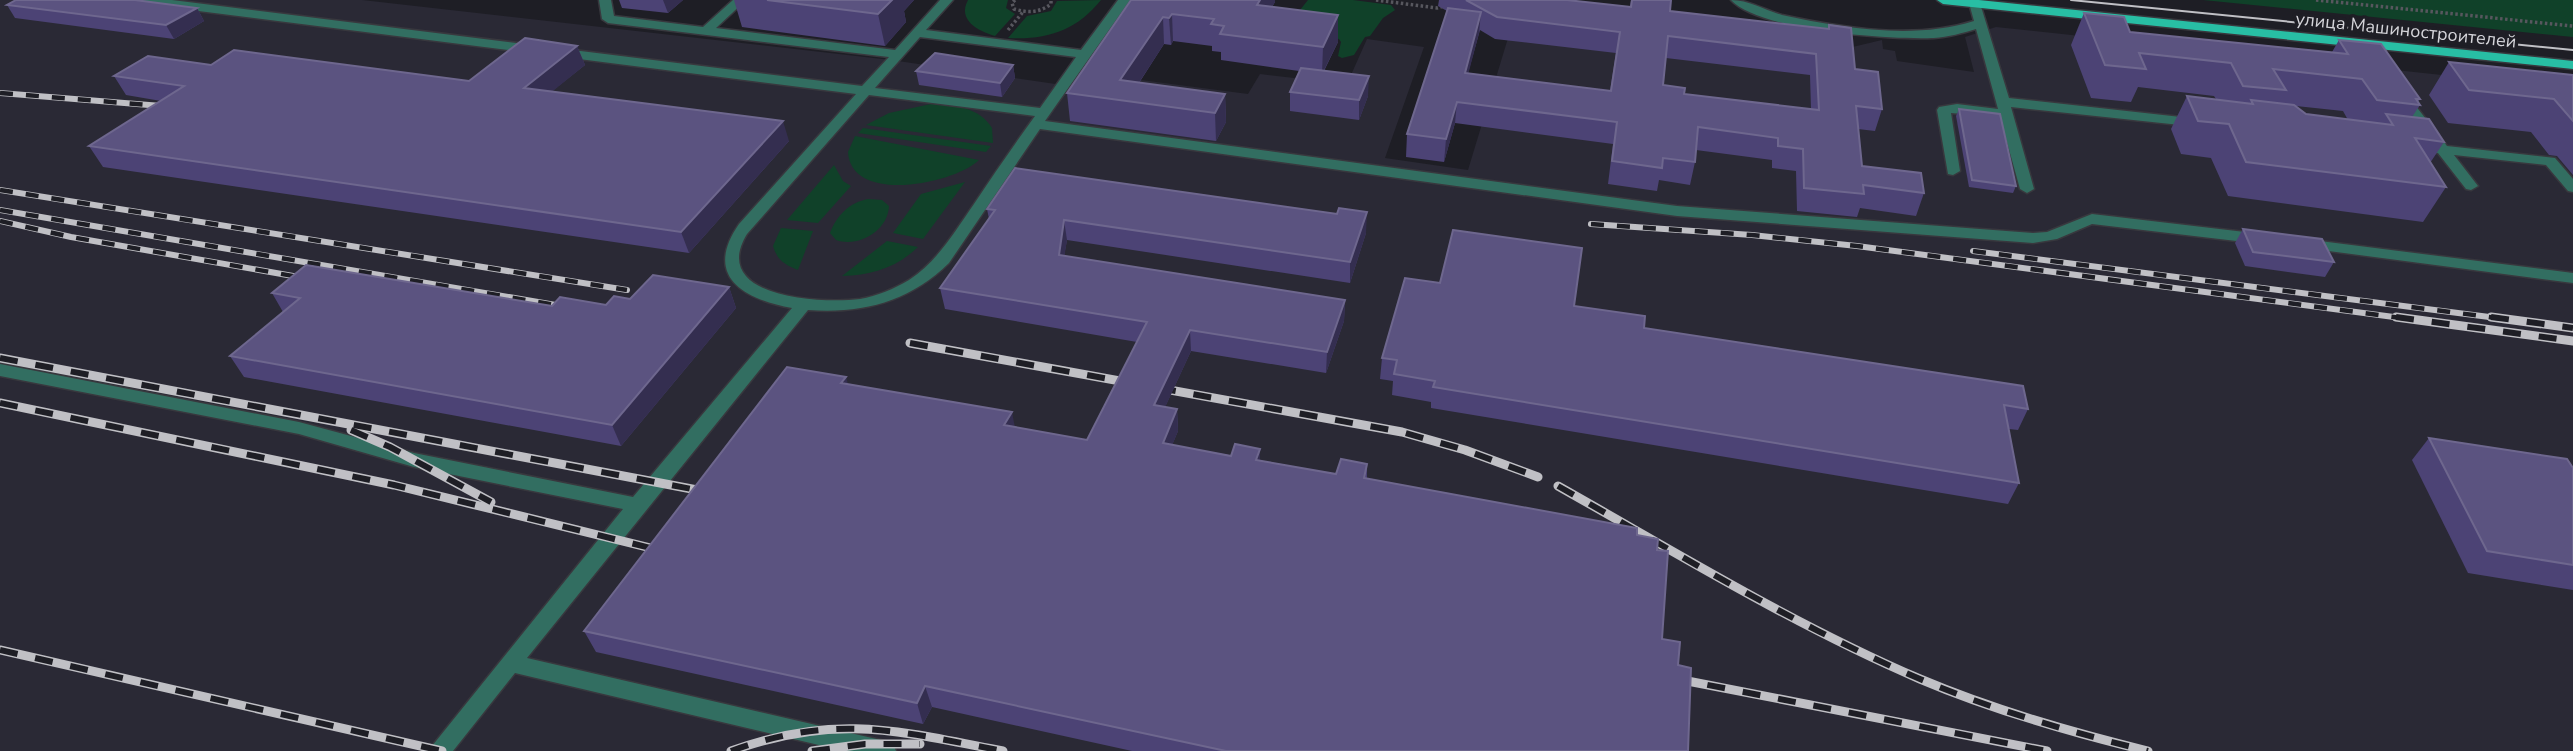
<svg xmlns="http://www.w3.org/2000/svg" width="2573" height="751" font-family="'Nunito Sans',sans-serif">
<rect width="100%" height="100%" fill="#1e1e25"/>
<!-- built -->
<polygon fill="#2a2935" points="0,0 362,0 891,60 1090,89 1136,86 1141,80 1248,94 1260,74 1347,84 1367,39 1424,47 1385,158 1468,170 1515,15 1844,49 1882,40 1883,49 1895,51 1897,61 1974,72 1965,37 1996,27 2573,89 2573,751 0,751"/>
<!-- green -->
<g fill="#104129">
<path d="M968,0H1008L1006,8L1015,14L995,36C978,31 957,20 968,0Z"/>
<path d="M1101,0C1076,31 1047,40 1008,38L1027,16L1051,11L1057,1Z"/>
<polygon points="1308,0 1353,0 1391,5 1395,10 1383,18 1370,36 1365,37 1354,55 1342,58 1338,56 1341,42 1339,39 1331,38 1300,10"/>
<polygon points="2203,0 2573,0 2573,37"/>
<path d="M931,104C954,105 979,107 992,128L993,143L866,125L889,113Z"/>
<polygon points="863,128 991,146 986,152 858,133"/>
<path d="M855,136L979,160C954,184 851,205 848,152Z"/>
<polygon points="834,165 843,181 851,186 818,223 787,220"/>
<polygon points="965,182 923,239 893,233 921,194"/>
<path d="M868,199L882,200L889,206C888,231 858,248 836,240L830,233C836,216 850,202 868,199Z"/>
<path d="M781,228L813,231L798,270C785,265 777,260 773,246Z"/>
<path d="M887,241L918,247C896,268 872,275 842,276Z"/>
</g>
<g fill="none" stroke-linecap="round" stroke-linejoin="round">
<defs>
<g id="minor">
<path d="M137,0H172L862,86L889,57L608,23L602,19L599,0H611L614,16L703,27L733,0H746L716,28L895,50L940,0H953L926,30L1081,50L1118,0H1130L1045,121L1677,206L2033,233L2047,232L2092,214L2262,234L2270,239L2262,244L2092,224L2057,239L2033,243L1677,216L1040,129L949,263C909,302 862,314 808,310L527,658L885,741L893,744L896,751H844L515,673L453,751H428L623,509L414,467L299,434L0,376V364L299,422L414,453L633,497L792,308C743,299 703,276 739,224L856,94L143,4ZM920,37L1076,57L1040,108L875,88ZM869,95L1035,116C1014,145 994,174 974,204C955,231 938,261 909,280C894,289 877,296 860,299C822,304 708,298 747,234Z"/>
<path d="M1731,0C1749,0 1764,10 1782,15C1842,28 1914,40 1974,21L1969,3L1971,0H1979L2009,98L2199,119L2206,123L2199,127L2011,107L2034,189L2027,193L2020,189L2000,117L1951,113L1960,171L1953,175L1948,174L1937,110L1939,107L1957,104L1998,109L1976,29C1963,33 1948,37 1934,38C1891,40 1760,31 1731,0Z"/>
<polygon points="2410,104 2415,105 2447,146 2555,158 2573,179 2573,192 2568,191 2546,165 2454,155 2478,186 2471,190 2466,189 2438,153 2418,151 2411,147 2418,143 2431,144 2403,108"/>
<polygon points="2304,239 2573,273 2573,283 2298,247 2296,244"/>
</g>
<polygon id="major" points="1937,0 1979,0 2573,61 2573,69 1943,4"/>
</defs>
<!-- minor casing -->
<use href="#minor" stroke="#38383e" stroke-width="3"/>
<!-- major casing -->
<use href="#major" stroke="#38383e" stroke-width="3"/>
<!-- path -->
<g stroke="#57575e" stroke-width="3.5" stroke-dasharray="2.5 2.5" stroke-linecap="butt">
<path d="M1015,0L1012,3L1014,9C1028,13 1039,13 1051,4V0"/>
<polyline points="1376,0 1437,8 1444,6"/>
<polyline points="2316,0 2573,26"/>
<polyline points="1008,30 1023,12"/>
</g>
<!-- minor -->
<use href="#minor" fill="#326e61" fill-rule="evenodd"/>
<!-- major -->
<use href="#major" fill="#28bea4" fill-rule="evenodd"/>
<!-- tram -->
<polyline stroke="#c0c0c5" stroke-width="2" points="2071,0 2573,50"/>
<defs>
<g id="rail-far1">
<polyline points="0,93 174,107"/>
<polyline points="0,190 627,290"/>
<polyline points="0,210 573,308"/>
<polyline points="0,221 71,237 310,279"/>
<polyline points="1591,224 1752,235 1857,246 2409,319"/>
<polyline points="1973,251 2505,319"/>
</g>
<g id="rail">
<polyline points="2396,317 2573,341"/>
<polyline points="2491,317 2573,328"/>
<polyline points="910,343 1402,432 1465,450 1538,477"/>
<polyline points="0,358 713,493"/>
<polyline points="0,403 394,485 667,552"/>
<polyline points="351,430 390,447 491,502"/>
<path d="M1558,486C1677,553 1794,625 1920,679C1993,710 2070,732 2148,751"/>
<polyline points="0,650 442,751"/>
<polyline points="1672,678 2047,751"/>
<path d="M731,751C836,713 898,731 1003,751"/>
<polyline points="812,751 865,744 920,744"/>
</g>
</defs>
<!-- rail-far1 casing -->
<use href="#rail-far1" stroke="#c0c0c5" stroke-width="6"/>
<!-- rail casing -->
<use href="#rail" stroke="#c0c0c5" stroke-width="9"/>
<!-- rail-far1 -->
<use href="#rail-far1" stroke="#1e1e25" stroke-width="4.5" stroke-dasharray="13" stroke-linecap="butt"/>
<!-- rail -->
<use href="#rail" stroke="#1e1e25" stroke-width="6" stroke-dasharray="18" stroke-linecap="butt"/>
</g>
<!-- wall -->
<g fill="#4c4375" fill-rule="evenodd">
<polygon points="619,0 683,0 668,13 622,8"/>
<polygon points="734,0 914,0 904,11 906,22 885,46 742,27"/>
<polygon points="1131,0 1275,2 1272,7 1338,15 1338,42 1324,71 1368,96 1359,120 1290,111 1290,92 1299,71 1221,60 1221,52 1212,51 1212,46 1173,41 1171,45 1164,44 1139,83 1225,94 1226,122 1216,141 1070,121 1067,93"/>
<path d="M1439,0H1567L1630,7L1631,0H1671L1670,11L1828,29L1829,25L1855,69L1882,109L1875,131L1858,129L1862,166L1924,193L1916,216L1860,208L1857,217L1797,211L1796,171L1772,168V160L1696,150L1695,162L1690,185L1659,180L1657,191L1608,184L1613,144L1455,123L1444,162L1406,157L1407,134L1447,11L1438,6ZM1480,30L1495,39L1616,53L1610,91L1468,73ZM1666,58L1810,75L1811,109L1684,94L1663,85Z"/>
<polygon points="7,5 197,8 204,21 174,39 15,18"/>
<path d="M2084,13L2130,32L2332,52L2339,40L2420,99L2418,102L2420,105L2412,117L2444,142L2430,163L2446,187L2423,222L2228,196L2211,158L2181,154L2171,129L2187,96L2216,99L2214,96L2138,87L2131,102L2091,98L2071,45ZM2296,106L2343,111L2348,120L2306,114Z"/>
<polygon points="577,46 585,65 552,91 789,141 689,253 103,167 89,146 161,101 126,95 114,76 211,65 469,81"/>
<polygon points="2449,62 2573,75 2573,175 2557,156 2549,155 2531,132 2448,123 2429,95"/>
<polygon points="1013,65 1015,78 1002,97 919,85 916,71"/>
<polygon points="1959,109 2016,186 2013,193 1969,187 1956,116"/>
<polygon points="987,209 1366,233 1350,283 1067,240 1064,256 1345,300 1344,321 1326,373 1191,351 1165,407 1177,409 1178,431 1172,445 1336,474 1367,464 1367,479 1637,535 1657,550 1662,639 1678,665 1688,751 1132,751 932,707 923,724 596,652 584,631 848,385 1015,427 1087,440 1137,342 945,309 940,288 989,219"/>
<polygon points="2243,229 2334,262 2325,277 2245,266 2235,243"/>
<polygon points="729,287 736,308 621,446 244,377 230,356 283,312 272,293 552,306 606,305 630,299"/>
<polygon points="1574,306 1644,328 2028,409 2018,430 2009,429 2019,483 2008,504 1431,408 1431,402 1392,395 1393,381 1380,379 1382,358"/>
<polygon points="2429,438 2573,468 2573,590 2468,573 2412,460"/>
</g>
<!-- shaded-wall -->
<g fill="#342e50">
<polygon points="663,0 683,0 668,13"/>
<polygon points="890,0 914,0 904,11 906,22 885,46 878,14"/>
<polygon points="1260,0 1275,0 1275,2 1257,31 1257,5"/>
<polygon points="197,8 204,21 174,39 166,25"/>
<polygon points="1481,12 1479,33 1463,94 1465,73"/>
<polygon points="1172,14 1173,41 1171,45 1169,18"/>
<polygon points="1338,15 1338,42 1322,74 1323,47"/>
<polygon points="1163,17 1164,44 1127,101 1120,80"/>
<polygon points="577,46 585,65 532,108 524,88"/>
<polygon points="1013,65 1015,78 1002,97 1000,83"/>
<polygon points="1369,76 1368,96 1359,120 1359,100"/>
<polygon points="1225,94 1226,122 1216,141 1215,113"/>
<polygon points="1457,102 1455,123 1444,162 1446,139"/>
<polygon points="783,121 789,141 689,253 681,232"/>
<polygon points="1367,212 1366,233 1350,283 1350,262"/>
<polygon points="1064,220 1067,240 1061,276 1059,255"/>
<polygon points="729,287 736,308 621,446 612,425"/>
<polygon points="1345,300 1344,321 1326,373 1327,352"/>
<polygon points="1190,330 1191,351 1156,427 1154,405"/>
<polygon points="846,377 852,398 841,383"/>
<polygon points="1177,409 1178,431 1164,465 1163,443"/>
<polygon points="1012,412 1016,433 1004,425"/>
<polygon points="1260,449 1260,470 1256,460"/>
<polygon points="925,686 932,707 923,724 917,703"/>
</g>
<!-- building -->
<g fill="#5b5380" stroke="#6e678e" stroke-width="2" fill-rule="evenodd">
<polygon points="16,0 135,0 197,8 166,25 7,5"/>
<polygon points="767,0 892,0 878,14"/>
<polygon points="1131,0 1260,0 1257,5 1338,15 1323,47 1220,34 1224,26 1211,24 1214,19 1172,14 1169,18 1163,17 1120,80 1225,94 1215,113 1067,93"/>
<path d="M1466,0H1567L1631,7L1632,0H1671L1670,11L1829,29V25L1851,28L1855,69L1878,72L1882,109L1856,106L1862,166L1921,173L1924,193L1863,185L1864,194L1804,188L1803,149L1778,146V138L1698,127L1695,162L1663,158L1662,168L1612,161L1617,122L1457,102L1446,139L1407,134L1448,8L1481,12L1465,73L1611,91L1620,32L1497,17ZM1668,36L1816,54L1819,110L1684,94L1685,88L1663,85Z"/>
<polygon points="2084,13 2124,17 2130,32 2348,54 2339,40 2381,44 2420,99 2416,99 2420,105 2377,100 2362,79 2273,69 2286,90 2243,86 2231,63 2139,53 2146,69 2105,65"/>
<polygon points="525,38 577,46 524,88 783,121 681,232 89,146 184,86 114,76 148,56 211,65 234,50 469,81"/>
<polygon points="935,53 1013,65 1000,83 916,71"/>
<polygon points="2449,62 2573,75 2573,121 2554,99 2469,90"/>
<polygon points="1301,68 1369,76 1359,100 1290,92"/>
<polygon points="2187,96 2253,104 2251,100 2294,105 2306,114 2393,125 2386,114 2429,119 2444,142 2415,138 2446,187 2246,162 2229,124 2198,121"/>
<polygon points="1959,109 2000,114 2016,186 1972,180"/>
<polygon points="1015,168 1337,214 1339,208 1367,212 1350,262 1064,220 1059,255 1345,300 1327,352 1190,330 1154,405 1177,409 1163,443 1231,456 1235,444 1260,449 1256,460 1336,474 1341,459 1367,464 1364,478 1637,528 1637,535 1658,539 1657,550 1668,551 1662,639 1680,642 1678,665 1691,668 1688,751 1226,751 925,686 917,703 584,631 787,367 846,377 841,383 1012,412 1004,425 1087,440 1147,322 940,288 995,210 987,209"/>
<polygon points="2243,229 2322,239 2334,262 2253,252"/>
<polygon points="1453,230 1582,248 1574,306 1645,316 1644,328 2023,386 2028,409 2004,405 2019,483 1433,387 1435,381 1394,374 1397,360 1382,358 1405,278 1440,283"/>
<polygon points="306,265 552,306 560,297 606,305 614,296 630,299 653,275 729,287 612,425 230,356 300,298 272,293"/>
<polygon points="2429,438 2567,459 2573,468 2573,565 2487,551"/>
</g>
<g text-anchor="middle" stroke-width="7" stroke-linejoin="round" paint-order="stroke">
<!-- far-street labels -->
<g font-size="18" fill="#d5d5da" stroke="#1e1e25">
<text transform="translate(2406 30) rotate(6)" y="6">улица Машиностроителей</text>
</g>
</g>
</svg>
